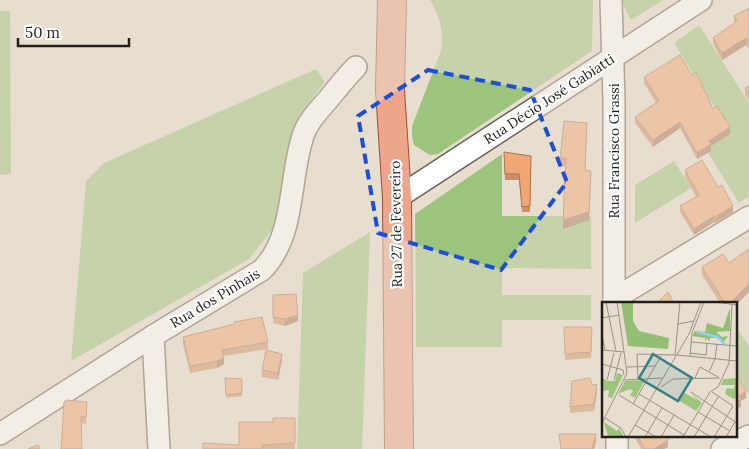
<svg xmlns="http://www.w3.org/2000/svg" width="749" height="449" font-family="Lora,serif">
<rect width="100%" height="100%" fill="#e8ded0"/>
<!-- green -->
<g fill="#9cc47d">
<path d="M430,0H593L592,51L438,154L430,155L414,145L412,136V126L441,51C444,31 440,17 430,0Z"/>
<polygon points="622,0 663,0 631,20 626,11"/>
<polygon points="0,11 10,11 11,174 0,175"/>
<polygon points="699,25 749,103 749,196 739,203 702,143 727,127 674,43"/>
<polygon points="316,69 325,82 299,115 289,152 284,200 272,230 249,259 71,361 86,181 104,163"/>
<polygon points="502,154 502,216 591,216 591,269 502,268 502,295 591,295 591,320 502,320 502,347 416,347 415,214"/>
<polygon points="674,161 691,188 635,223 635,185"/>
<polygon points="370,232 362,449 297,449 303,273"/>
<polygon points="739,331 749,346 749,395 735,374 735,334"/>
</g>
<g fill="none" stroke-linecap="round" stroke-linejoin="round">
<defs>
<g id="minor">
<polyline points="611,0 614,101 614,303"/>
<polyline points="397,198 701,0"/>
<polyline points="614,299 749,217"/>
<polyline points="153,336 159,449"/>
<path d="M0,434L153,336L262,270C297,234 288,177 304,133C309,119 322,107 331,96C339,86 347,76 356,67"/>
<polyline points="617,435 617,449"/>
<polyline points="722,449 749,436"/>
</g>
<polyline id="major" points="392,0 390,90 397,198 399,449"/>
</defs>
<!-- minor casing -->
<use href="#minor" stroke="#6a6155" stroke-width="24"/>
<!-- major casing -->
<use href="#major" stroke="#9e4f31" stroke-width="30"/>
<!-- minor -->
<use href="#minor" stroke="#fff" stroke-width="21"/>
<!-- major -->
<use href="#major" stroke="#eda58b" stroke-width="28"/>
</g>
<!-- wall -->
<g fill="#cf8f65">
<polygon points="749,8 749,49 746,45 722,60 713,44 713,38 734,23 734,16"/>
<polygon points="644,77 713,109 730,134 711,146 711,151 697,159 680,128 653,147 635,123 635,117 656,103 644,83"/>
<polygon points="749,86 749,101 745,95 745,88"/>
<polygon points="587,131 585,170 591,179 589,220 563,229 566,166 560,167 560,159"/>
<polygon points="531,156 530,212 522,212 519,180 505,180 504,158"/>
<polygon points="685,170 733,212 715,223 714,222 694,235 680,212 680,206 696,197 685,177"/>
<polygon points="749,249 749,292 735,306 735,303 720,303 702,275 702,267 729,263"/>
<polygon points="273,295 298,321 285,326 273,323"/>
<polygon points="234,324 268,342 268,349 224,356 224,364 217,368 190,373 183,344 183,337"/>
<polygon points="564,327 592,327 591,358 565,360"/>
<polygon points="282,360 278,380 262,377 262,370"/>
<polygon points="225,378 242,379 242,396 226,398"/>
<polygon points="592,385 597,391 594,411 570,413 570,407"/>
<polygon points="64,402 87,408 86,424 81,423"/>
<polygon points="295,418 295,449 203,449 239,445 273,422"/>
<polygon points="635,435 667,435 668,447 664,449 641,449 635,438"/>
</g>
<!-- shaded-wall -->
<g fill="#a97452">
<polygon points="746,38 746,45 722,60 722,53"/>
<polygon points="680,122 680,128 653,147 653,140"/>
<polygon points="730,127 730,134 711,146 711,151 697,159 697,153 709,141"/>
<polygon points="591,171 589,220 563,229 563,220"/>
<polygon points="733,206 733,212 715,223 715,217"/>
<polygon points="714,216 714,222 694,235 694,229"/>
<polygon points="749,284 749,292 735,306 735,303 730,303"/>
<polygon points="298,315 298,321 285,326 285,319"/>
<polygon points="282,354 282,360 278,380 278,373"/>
<polygon points="224,358 224,364 217,368 217,361"/>
<polygon points="597,384 597,391 594,411 594,404"/>
<polygon points="746,391 746,398 741,401 741,407 735,409 735,402 739,396"/>
<polygon points="596,434 596,442 594,449 592,449"/>
<polygon points="668,440 668,447 664,449 654,449"/>
</g>
<!-- building -->
<g fill="#f1a675" stroke="#a97452">
<polygon points="749,8 749,43 746,38 722,53 713,38 737,21 734,16"/>
<polygon points="680,55 692,75 696,72 713,109 717,106 730,127 709,141 711,144 697,153 680,122 653,140 635,117 659,101 644,77"/>
<polygon points="749,86 749,94 745,88"/>
<polygon points="564,121 587,123 585,170 591,171 589,212 563,220 566,158 560,159"/>
<polygon points="504,152 531,156 530,206 522,207 519,174 505,174"/>
<polygon points="702,160 718,187 722,185 733,206 715,217 714,216 694,229 680,206 699,195 685,170"/>
<polygon points="749,249 749,284 730,303 725,303 702,267 723,254 729,263"/>
<polygon points="668,292 674,303 657,303"/>
<polygon points="296,294 298,315 285,319 273,317 273,295"/>
<polygon points="262,317 268,342 222,350 224,358 217,361 190,366 183,337 235,324 234,322"/>
<polygon points="564,327 592,327 591,352 565,354"/>
<polygon points="266,350 282,354 278,373 262,370"/>
<polygon points="735,373 746,391 739,396 741,400 735,402"/>
<polygon points="225,378 242,379 242,393 226,395"/>
<polygon points="590,378 592,385 597,384 594,404 570,407 572,381"/>
<polygon points="66,400 87,402 86,417 81,417 82,449 61,449 64,402"/>
<polygon points="273,418 295,418 295,443 262,445 262,449 203,449 203,443 239,445 239,422 273,422"/>
<polygon points="559,434 596,434 592,449 561,449"/>
<polygon points="637,435 667,435 668,440 654,449 645,449"/>
<polygon points="38,445 40,449 28,449"/>
</g>
<!-- marked area -->
<path d="M0 0H749V449H0ZM428,70L530,90L567,182L501,270L378,233L358,116Z" fill="#e8ded0" fill-opacity=".55" fill-rule="evenodd"/>
<path fill="none" stroke="#1d4ed8" stroke-width="4" stroke-dasharray="10 6" stroke-linejoin="round" d="M428,70L530,90L567,182L501,270L378,233L358,116Z"/>
<g text-anchor="middle" stroke-width="4.5" stroke-linejoin="round" paint-order="stroke">
<!-- street labels -->
<g font-size="14" fill="#231f1a" stroke="#fff">
<text transform="translate(549 99) rotate(-33)" y="5">Rua Décio José Gabiatti</text>
<text transform="translate(614 151) rotate(-90)" y="5">Rua Francisco Grassi</text>
<text transform="translate(396 224) rotate(-91)" y="5">Rua 27 de Fevereiro</text>
<text transform="translate(215 298) rotate(-31)" y="5">Rua dos Pinhais</text>
</g>
</g>
<!-- overview -->
<g transform="translate(602 302)">
<rect width="135" height="135" fill="#e8ded0"/>
<path d="M15,71L21,73L10,96L6,95L7,88L0,89V75L5,79H13ZM135,76V96L132,97L123,92L125,86L131,87L133,83H119L121,77ZM43,78L33,96L28,93L31,89L28,87L16,92L23,79ZM81,90L95,98L88,90L100,101L94,109L76,98ZM2,120L15,129L17,126L22,135H6Z" fill="#9cc47d"/>
<path d="M19,0H31V19L37,29L67,36L66,47L26,44ZM128,6V29L114,30L120,35L126,34L121,41L116,36H108L107,40L105,36L103,40V36L90,34L93,29L103,30L105,21L121,26Z" fill="#94be74"/>
<path fill="none" stroke="#89d3f6" stroke-width="2.5" d="M95,30L115,35L123,42"/>
<path fill="none" stroke="#999287" stroke-width="1" d="M4,0L14,49M113,0L135,3M0,16L17,13M76,22L92,19M0,33L3,48M89,40L135,44M0,48L22,50M88,51L104,53L105,41M75,53L135,59M88,54L90,31L102,0M0,62L21,68L22,73M25,65L53,64M107,70L113,57L115,42M93,76L98,65L116,75M36,77L35,52L73,53L78,0M5,78L12,51M12,78L19,51M22,78L61,76M59,85L71,77L118,76M89,90L135,121M110,90L131,104L112,135M37,92L109,135M17,93L82,133M31,102L59,54M96,110L128,129M3,116L19,126L24,135M0,121L25,71L15,0M33,123L54,135M26,135L87,32L99,0M43,135L60,106M59,135L72,113M81,135L108,90L116,85L127,61L130,3M92,135L116,95M124,135L133,120"/>
<path fill="#378083" fill-opacity="0.15" stroke="#378083" stroke-width="2.5" d="M51,52L90,76L76,99L37,76Z"/>
<rect width="135" height="135" fill="none" stroke="#231f1a" stroke-width="2.5"/>
</g>
<!-- scale -->
<path d="M18 38v8h111v-8" fill="none" stroke="#231f1a" stroke-width="2.5"/>
<text x="25" y="38" font-size="15" fill="#231f1a" stroke="#ffffff" stroke-width="4" paint-order="stroke">50 m</text>
</svg>
